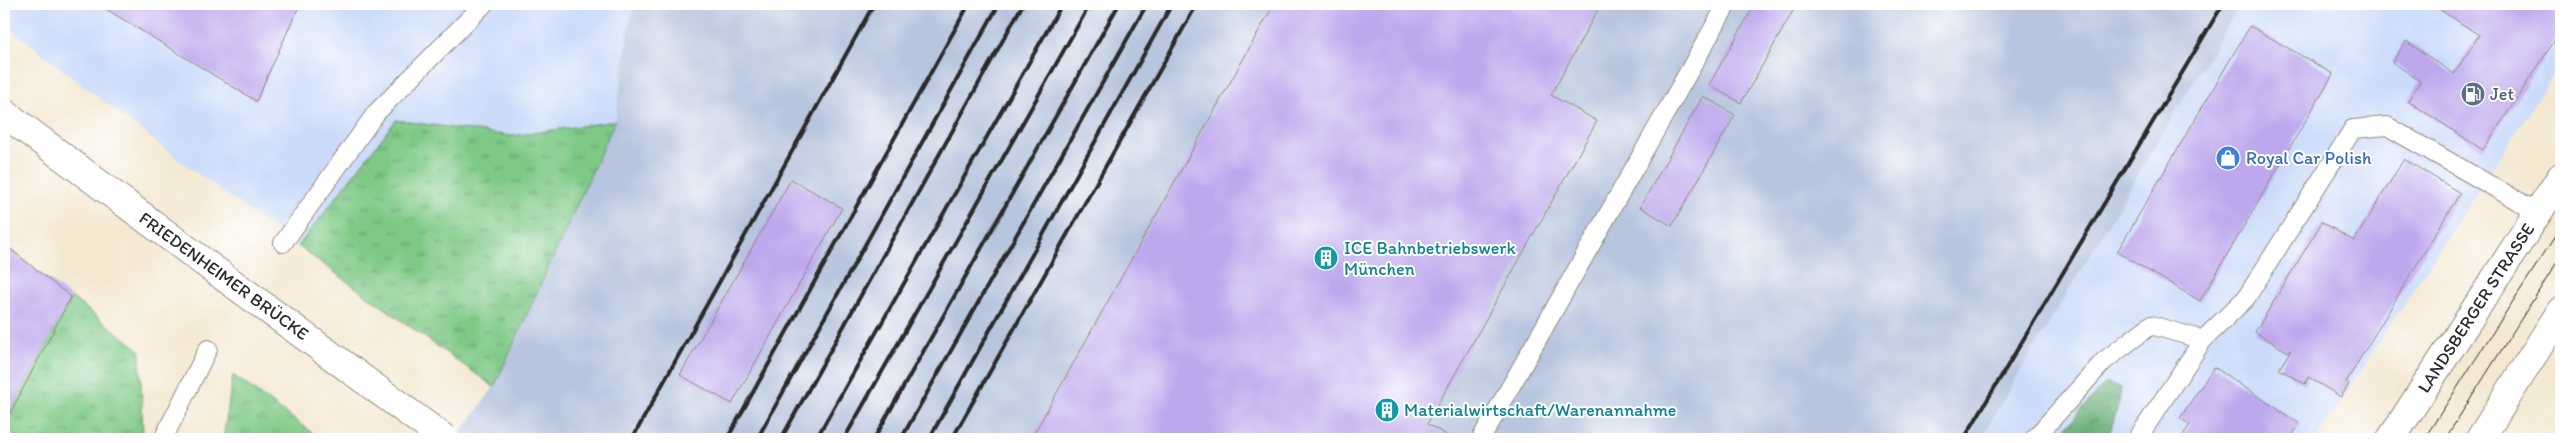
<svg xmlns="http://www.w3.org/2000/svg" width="2565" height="443" font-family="Itim,sans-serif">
<defs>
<pattern id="grass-tufts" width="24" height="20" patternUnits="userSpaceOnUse" patternTransform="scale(1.25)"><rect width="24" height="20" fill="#7ec986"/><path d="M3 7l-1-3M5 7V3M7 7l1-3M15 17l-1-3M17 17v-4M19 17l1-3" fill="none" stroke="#67a36e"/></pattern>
<pattern id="forest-crowns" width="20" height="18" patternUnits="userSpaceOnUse" patternTransform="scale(1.25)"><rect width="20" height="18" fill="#66ad73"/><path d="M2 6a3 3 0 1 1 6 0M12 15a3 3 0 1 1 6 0" fill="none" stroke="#548d5f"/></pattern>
</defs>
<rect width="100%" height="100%" fill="#fff"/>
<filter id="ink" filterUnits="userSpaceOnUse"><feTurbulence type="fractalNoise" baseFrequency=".02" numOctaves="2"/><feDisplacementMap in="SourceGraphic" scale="10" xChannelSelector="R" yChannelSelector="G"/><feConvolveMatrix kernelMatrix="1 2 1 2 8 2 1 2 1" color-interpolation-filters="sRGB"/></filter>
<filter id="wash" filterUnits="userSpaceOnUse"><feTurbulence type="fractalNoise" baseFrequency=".0096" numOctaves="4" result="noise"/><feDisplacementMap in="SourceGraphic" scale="20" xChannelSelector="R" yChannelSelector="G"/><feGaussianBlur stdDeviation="1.12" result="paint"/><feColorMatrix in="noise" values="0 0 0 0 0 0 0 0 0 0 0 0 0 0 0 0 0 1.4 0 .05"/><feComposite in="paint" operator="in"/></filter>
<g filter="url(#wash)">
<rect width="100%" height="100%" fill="#f4e8d1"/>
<!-- built -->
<g fill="#cbdbf9">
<polygon points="4,4 633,4 615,121 512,136 396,120 298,246 184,164 4,24"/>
<polygon points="2240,4 2561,4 2561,63 2316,439 1980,439"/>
</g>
<!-- industrial -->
<polygon fill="#b7c5de" points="633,4 2240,4 1980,439 456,439 494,387 615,121"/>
<!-- grass -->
<g fill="url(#grass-tufts)" stroke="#547a58">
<polygon points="396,120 512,136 615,121 494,387 298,246"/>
<polygon points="71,297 140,350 143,433 140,439 4,439 4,424"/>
<polygon points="233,375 321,439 223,439"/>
</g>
<!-- forest -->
<polygon fill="url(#forest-crowns)" stroke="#486c4f" points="2105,383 2121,388 2119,403 2108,439 2056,439"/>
<g id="blocks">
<!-- building -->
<g fill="#bea8ed">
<polygon points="98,4 300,4 256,101"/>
<polygon points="1274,4 1601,4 1551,95 1597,121 1427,424 1454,439 1031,439"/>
<polygon points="1755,4 1797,4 1741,103 1709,85"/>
<polygon points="2438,4 2561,5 2561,31 2483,150 2408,101 2420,81 2392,62 2406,41 2454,74 2479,35 2436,7"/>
<polygon points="2250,26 2333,74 2200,301 2117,252"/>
<polygon points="1703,96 1735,115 1672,226 1640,207"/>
<polygon points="2404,159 2460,193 2346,382 2349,384 2341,397 2308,377 2305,384 2279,369 2291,350 2288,352 2255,332 2322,222 2354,241"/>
<polygon points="791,179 842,208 732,404 680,375"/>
<polygon points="4,244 71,297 4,425"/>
<polygon points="2214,367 2300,424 2290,439 2180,439 2190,425 2180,418"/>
</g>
</g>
</g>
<g filter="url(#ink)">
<use href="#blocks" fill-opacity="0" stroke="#908a7e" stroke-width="1"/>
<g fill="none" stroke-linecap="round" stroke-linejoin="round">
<defs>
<g id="service">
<polyline points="283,243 376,113 484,4"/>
<polyline points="163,439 208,349"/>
<polyline points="1481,439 1727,4"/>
<polyline points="2034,439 2104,361 2151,325 2203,340"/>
<polyline points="2137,439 2203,340 2246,298 2353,129 2387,126 2539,213"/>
</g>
<polyline id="secondary" points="4,113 205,263"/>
<g id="primary">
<polyline points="2391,439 2561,177"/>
<polyline points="2480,439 2561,311"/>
</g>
</defs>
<!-- service casing -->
<use href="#service" stroke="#908a7e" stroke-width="20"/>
<!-- secondary casing -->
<use href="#secondary" stroke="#908a7e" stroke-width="30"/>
<!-- primary casing -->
<use href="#primary" stroke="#908a7e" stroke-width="30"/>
<!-- service -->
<use href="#service" stroke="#fff" stroke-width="18"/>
<!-- secondary -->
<use href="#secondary" stroke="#fff" stroke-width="28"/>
<!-- primary -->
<use href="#primary" stroke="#fff" stroke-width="28"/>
<!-- tram -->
<g stroke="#2b2b2b" stroke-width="1">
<polyline points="2424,439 2561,227"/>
<polyline points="2445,439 2561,256"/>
</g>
<!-- rail -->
<g stroke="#2b2b2b" stroke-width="4">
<polyline points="632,439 874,4"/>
<polyline points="727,439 969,4"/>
<polyline points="757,439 999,4"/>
<polyline points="781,439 1023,4"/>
<polyline points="816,439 1062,4"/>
<polyline points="844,439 1090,4"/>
<polyline points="874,439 1119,4"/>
<polyline points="901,439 1147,4"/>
<polyline points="929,439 1172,4"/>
<polyline points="952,439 1197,4"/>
<polyline points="1964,439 2223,4"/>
</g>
<defs>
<polyline id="secondary-bridge" points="205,263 445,439"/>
</defs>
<!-- secondary-bridge casing -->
<use href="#secondary-bridge" stroke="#908a7e" stroke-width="30" stroke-linecap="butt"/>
<!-- secondary-bridge -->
<use href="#secondary-bridge" stroke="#fff" stroke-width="28"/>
</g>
</g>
<!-- icons -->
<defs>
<symbol id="fuel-disc" viewBox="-11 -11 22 22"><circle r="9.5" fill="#5c6f8a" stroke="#fff"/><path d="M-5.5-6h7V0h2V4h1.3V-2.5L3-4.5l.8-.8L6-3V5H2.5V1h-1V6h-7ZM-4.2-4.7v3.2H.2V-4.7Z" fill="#fff"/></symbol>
<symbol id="shop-disc" viewBox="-11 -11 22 22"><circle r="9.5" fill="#3f7fe0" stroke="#fff"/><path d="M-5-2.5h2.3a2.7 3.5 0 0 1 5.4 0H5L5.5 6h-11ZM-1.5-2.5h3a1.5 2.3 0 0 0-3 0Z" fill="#fff"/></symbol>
<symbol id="building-disc" viewBox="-11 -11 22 22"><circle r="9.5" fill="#0f9aa8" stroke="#fff"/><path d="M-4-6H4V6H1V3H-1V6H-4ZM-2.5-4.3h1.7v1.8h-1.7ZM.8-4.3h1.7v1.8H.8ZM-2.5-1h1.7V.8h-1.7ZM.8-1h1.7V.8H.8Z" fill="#fff"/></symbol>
</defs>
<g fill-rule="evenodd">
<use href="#fuel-disc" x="2459" y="80" width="28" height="28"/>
<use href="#shop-disc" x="2214" y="144" width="28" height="28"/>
<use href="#building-disc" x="1312" y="244" width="28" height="28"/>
<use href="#building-disc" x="1373" y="396" width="28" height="28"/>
</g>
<g text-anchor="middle" stroke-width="4" stroke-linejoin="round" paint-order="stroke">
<!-- service labels -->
<g font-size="18" fill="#4e5e75" stroke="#fff" text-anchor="start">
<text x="2490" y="100">Jet</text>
</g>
<!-- shop labels -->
<g font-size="18" fill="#366cbe" stroke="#fff" text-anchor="start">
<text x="2246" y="164">Royal Car Polish</text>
</g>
<!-- culture labels -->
<g font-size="18" fill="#0d838f" stroke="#fff" text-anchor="start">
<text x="1344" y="254">ICE Bahnbetriebswerk<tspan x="1344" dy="21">München</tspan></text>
<text x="1404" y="416">Materialwirtschaft/Warenannahme</text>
</g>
<!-- street labels -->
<g font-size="18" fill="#2b2b2b" stroke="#fff">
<text transform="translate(224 276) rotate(36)" y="6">FRIEDENHEIMER BRÜCKE</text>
<text transform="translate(2476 308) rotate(-57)" y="6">LANDSBERGER STRASSE</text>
</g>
</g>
<!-- margin -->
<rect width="2565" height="443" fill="none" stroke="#fff" stroke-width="20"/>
</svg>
